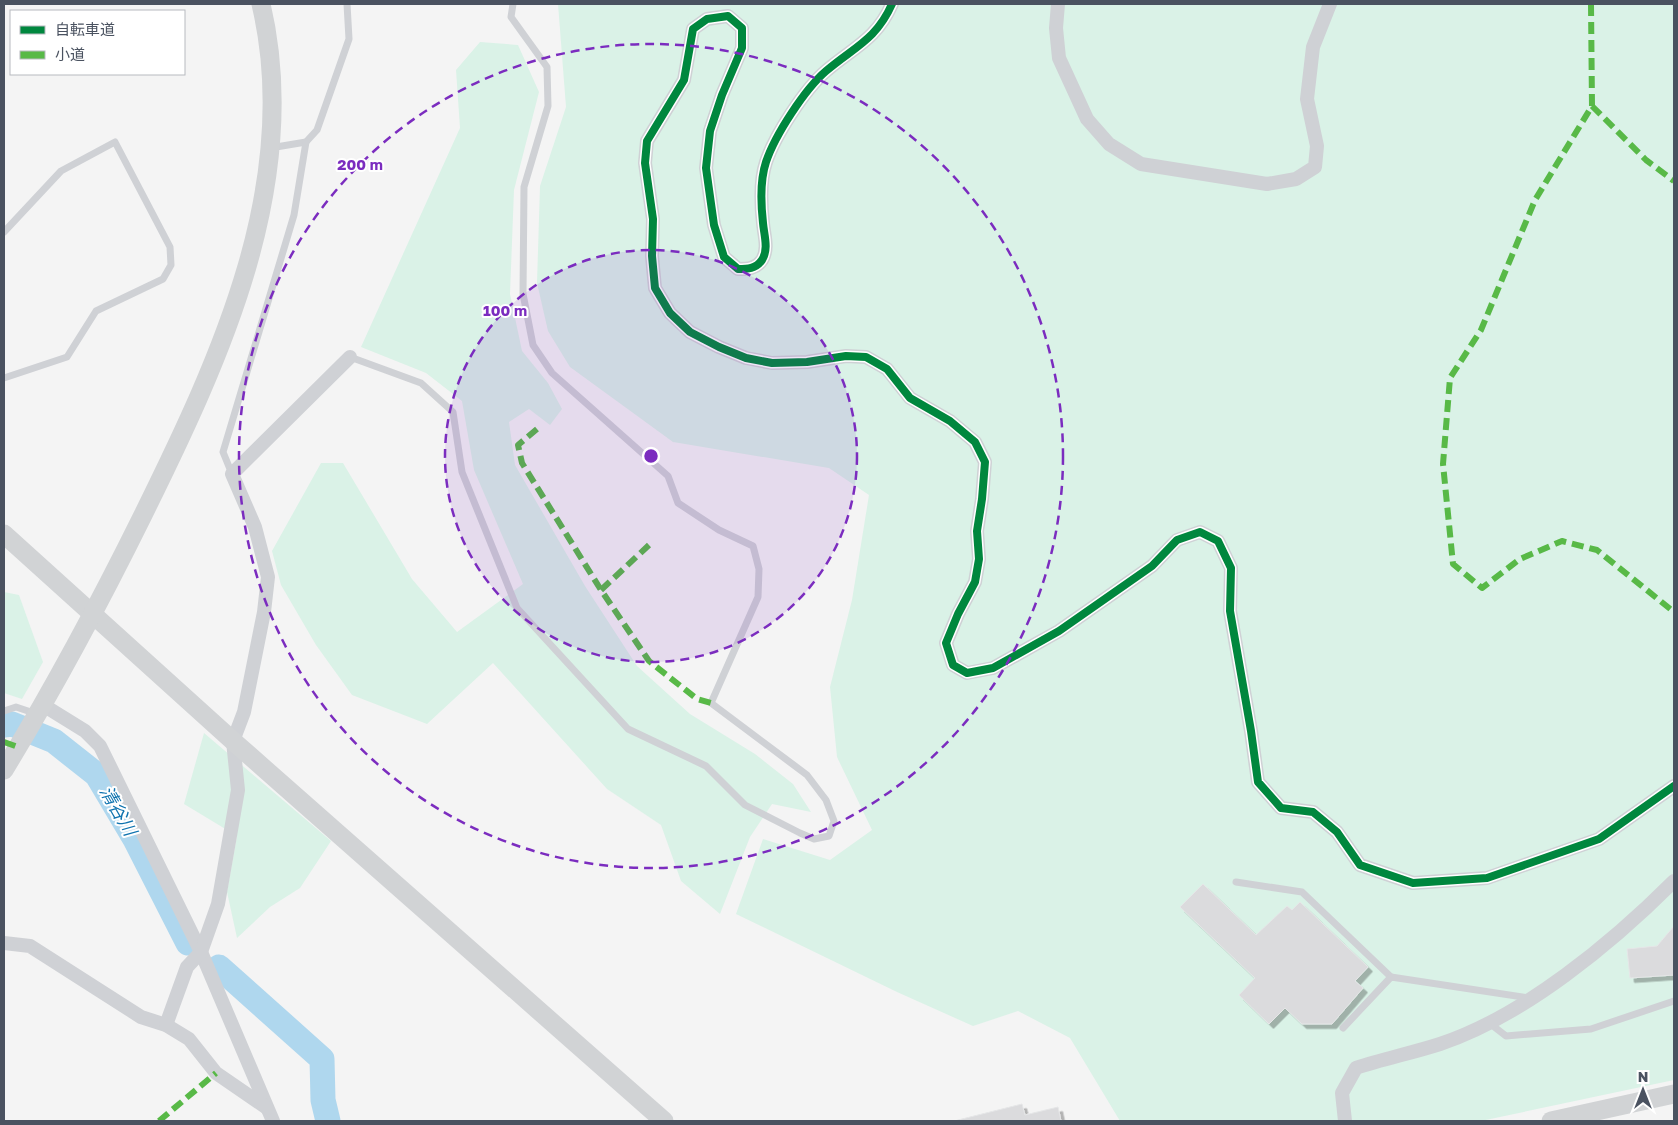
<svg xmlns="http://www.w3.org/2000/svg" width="1678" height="1125" font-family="'Golos Text','Noto Sans JP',sans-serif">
<defs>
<filter id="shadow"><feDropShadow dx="4.5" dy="4.5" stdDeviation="0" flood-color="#0004"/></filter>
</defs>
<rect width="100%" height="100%" fill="#f4f4f4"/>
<!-- green -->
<g fill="#daf2e7">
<polygon points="558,4 1674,4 1674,1080 1481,1121 1120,1121 1070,1038 1018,1011 973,1026 897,992 736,914 763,839 830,860 872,830 837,757 830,687 852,600 869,495 829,468 673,442 570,367 548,331 537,283 540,186 566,107"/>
<polygon points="480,42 518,45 539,92 514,190 510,294 522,351 548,383 562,409 550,425 529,409 509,422 515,465 585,586 637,666 690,714 755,754 793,784 811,812 772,804 750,837 720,914 681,881 661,825 607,789 493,663 427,724 352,695 316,645 281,585 272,551 321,463 343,463 412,579 457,632 523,584 474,470 462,401 426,373 361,347 460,128 456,70"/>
<polygon points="4,592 19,595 43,662 22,699 4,693"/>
<polygon points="204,733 331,841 300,888 270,907 237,938 227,892 237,836 184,804"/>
</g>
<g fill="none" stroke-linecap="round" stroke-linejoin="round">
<!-- river -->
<g stroke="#afd7ee" stroke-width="25">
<polyline points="4,725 12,724 54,741 97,775 135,839 188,943"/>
<polyline points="219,967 322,1059 323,1100 328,1121"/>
</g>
</g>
<!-- building -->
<g fill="#dbdbdd" stroke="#e5e6e7" filter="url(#shadow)">
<polygon points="1203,884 1256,935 1287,906 1292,910 1300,902 1368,967 1355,981 1363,988 1332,1024 1302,1024 1285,1008 1269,1024 1239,995 1255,978 1180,907"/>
<polygon points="1674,926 1674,975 1630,978 1627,949 1657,946"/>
<polygon points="1022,1104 1025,1115 1058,1107 1061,1121 954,1121"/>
</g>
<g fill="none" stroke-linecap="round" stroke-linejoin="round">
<!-- lane -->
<g stroke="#cfd1d5" stroke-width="7">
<polyline points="270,148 306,142 317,130 349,39 347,4"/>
<polyline points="4,232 61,171 115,142 170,247 171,265 163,279 96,311 67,357 4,378"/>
<polyline points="350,357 421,383 453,412 462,472 517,608 628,729 706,766 745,805 800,833 814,839 829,836 834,821 826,800 807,775 711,703 758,597 759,569 753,546 719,530 678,503 668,476 552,373 533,345 523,294 524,187 548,106 547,67 511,17 513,4"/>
<polyline points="232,474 223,452 294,215 306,142"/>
<polyline points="4,711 16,707 37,714"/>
<polyline points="1236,882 1302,892 1391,977"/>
<polyline points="1488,1022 1506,1036 1591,1029 1674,1001"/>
<polyline points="1343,1028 1391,977 1529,998"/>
</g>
<!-- street -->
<g stroke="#cfd1d5" stroke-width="14">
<path d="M892,4C876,40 854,47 826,71C805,89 775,135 766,162C760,180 761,205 763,223C764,235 769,249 762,260C756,269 747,269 738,269L724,257L714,225L706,168L710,131L722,95L742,48V28L728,16L707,19L693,29L684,80L647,141L645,163L653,219L652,256L655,288L670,313L690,332L719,347L746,358L772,363L807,362L846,356L866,357L887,369L910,398L950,421L975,442L985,462L982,499L977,531L979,559L975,582L958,614L946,643L953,665L967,673L993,668L1059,631L1152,566L1177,540L1200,532L1218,541L1231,568L1230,611L1251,731L1258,782L1281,808L1313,812L1337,832L1360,865L1413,883L1487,878L1599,839L1674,786"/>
<polyline points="1058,4 1056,28 1059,58 1087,119 1109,144 1141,164 1267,184 1296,179 1315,167 1317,146 1307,99 1313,47 1330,4"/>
<polyline points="43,705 85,731 100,746 201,952 273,1121"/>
<polyline points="4,943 30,946 141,1017 166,1025 189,1039 216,1073 267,1108"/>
<polyline points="166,1025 187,967 201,952 218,904 238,790 233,741 244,712 264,612 268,577 255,527 232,474 350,357"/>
<path d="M1345,1121L1342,1093L1356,1068C1383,1059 1412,1053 1440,1044C1524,1016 1612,943 1674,881"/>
</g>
<!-- secondary -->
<g stroke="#d1d3d5" stroke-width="19">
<polyline points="4,534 233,741 664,1121"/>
<path d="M4,770C54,688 100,602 143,515C220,359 303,182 261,4"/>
<polyline points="1551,1121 1674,1094"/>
</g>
<!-- quiet -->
<g stroke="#58b947" stroke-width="6" stroke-dasharray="12 6" stroke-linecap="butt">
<polyline points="1591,4 1592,106 1535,200 1481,330 1450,378 1443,464 1453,564 1482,588 1520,559 1562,541 1597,550 1674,612"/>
<polyline points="1592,106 1646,160 1674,181"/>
<polyline points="537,429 518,445 522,463 601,590 649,661 697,699 711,703"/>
<polyline points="601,590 649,545"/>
<polyline points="4,742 18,747"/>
<polyline points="159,1121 216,1073"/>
</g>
<defs>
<path id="cycleway" d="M892,4C876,40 854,47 826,71C805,89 775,135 766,162C760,180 761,205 763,223C764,235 769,249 762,260C756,269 747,269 738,269L724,257L714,225L706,168L710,131L722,95L742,48V28L728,16L707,19L693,29L684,80L647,141L645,163L653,219L652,256L655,288L670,313L690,332L719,347L746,358L772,363L807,362L846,356L866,357L887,369L910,398L950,421L975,442L985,462L982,499L977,531L979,559L975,582L958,614L946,643L953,665L967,673L993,668L1059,631L1152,566L1177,540L1200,532L1218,541L1231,568L1230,611L1251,731L1258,782L1281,808L1313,812L1337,832L1360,865L1413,883L1487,878L1599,839L1674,786"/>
</defs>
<!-- cycleway casing -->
<use href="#cycleway" stroke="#fff" stroke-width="11"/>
<!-- cycleway -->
<use href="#cycleway" stroke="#00873e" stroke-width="8"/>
</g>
<!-- distance rings -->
<circle cx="651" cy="456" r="206" fill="#7b2cbf" fill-opacity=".12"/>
<g fill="none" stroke="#7b2cbf" stroke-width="2.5" stroke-dasharray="9 6">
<circle cx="651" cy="456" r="206"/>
<circle cx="651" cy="456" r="412"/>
</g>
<g text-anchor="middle" stroke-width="4" stroke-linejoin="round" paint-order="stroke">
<!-- water labels -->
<g font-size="18" font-style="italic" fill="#0f73af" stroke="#fff">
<text transform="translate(118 811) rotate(60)" y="6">清谷川</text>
</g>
</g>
<circle cx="651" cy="456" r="8" fill="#7b2cbf" stroke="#fff" stroke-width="2.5"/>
<g font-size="15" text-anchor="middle" font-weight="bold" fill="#7b2cbf" stroke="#fff" stroke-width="4" stroke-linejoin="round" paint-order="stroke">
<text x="360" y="170">200 m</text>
<text x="505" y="316">100 m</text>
</g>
<!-- border -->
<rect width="1678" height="1125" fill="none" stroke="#4a5260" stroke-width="10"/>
<!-- legend -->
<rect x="10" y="10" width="175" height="65" fill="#ffffff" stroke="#b7babf"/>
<rect x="20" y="26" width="25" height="8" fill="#00873e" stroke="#b7babf"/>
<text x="55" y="35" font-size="15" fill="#4a5260">自転車道</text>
<rect x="20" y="51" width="25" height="8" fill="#58b947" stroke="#b7babf"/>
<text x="55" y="60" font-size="15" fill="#4a5260">小道</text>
<!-- north arrow -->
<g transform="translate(1643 1090)" stroke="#ffffff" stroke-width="4" paint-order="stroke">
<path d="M0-4L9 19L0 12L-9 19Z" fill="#4a5260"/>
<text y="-8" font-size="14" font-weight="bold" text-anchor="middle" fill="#4a5260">N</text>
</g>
</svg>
